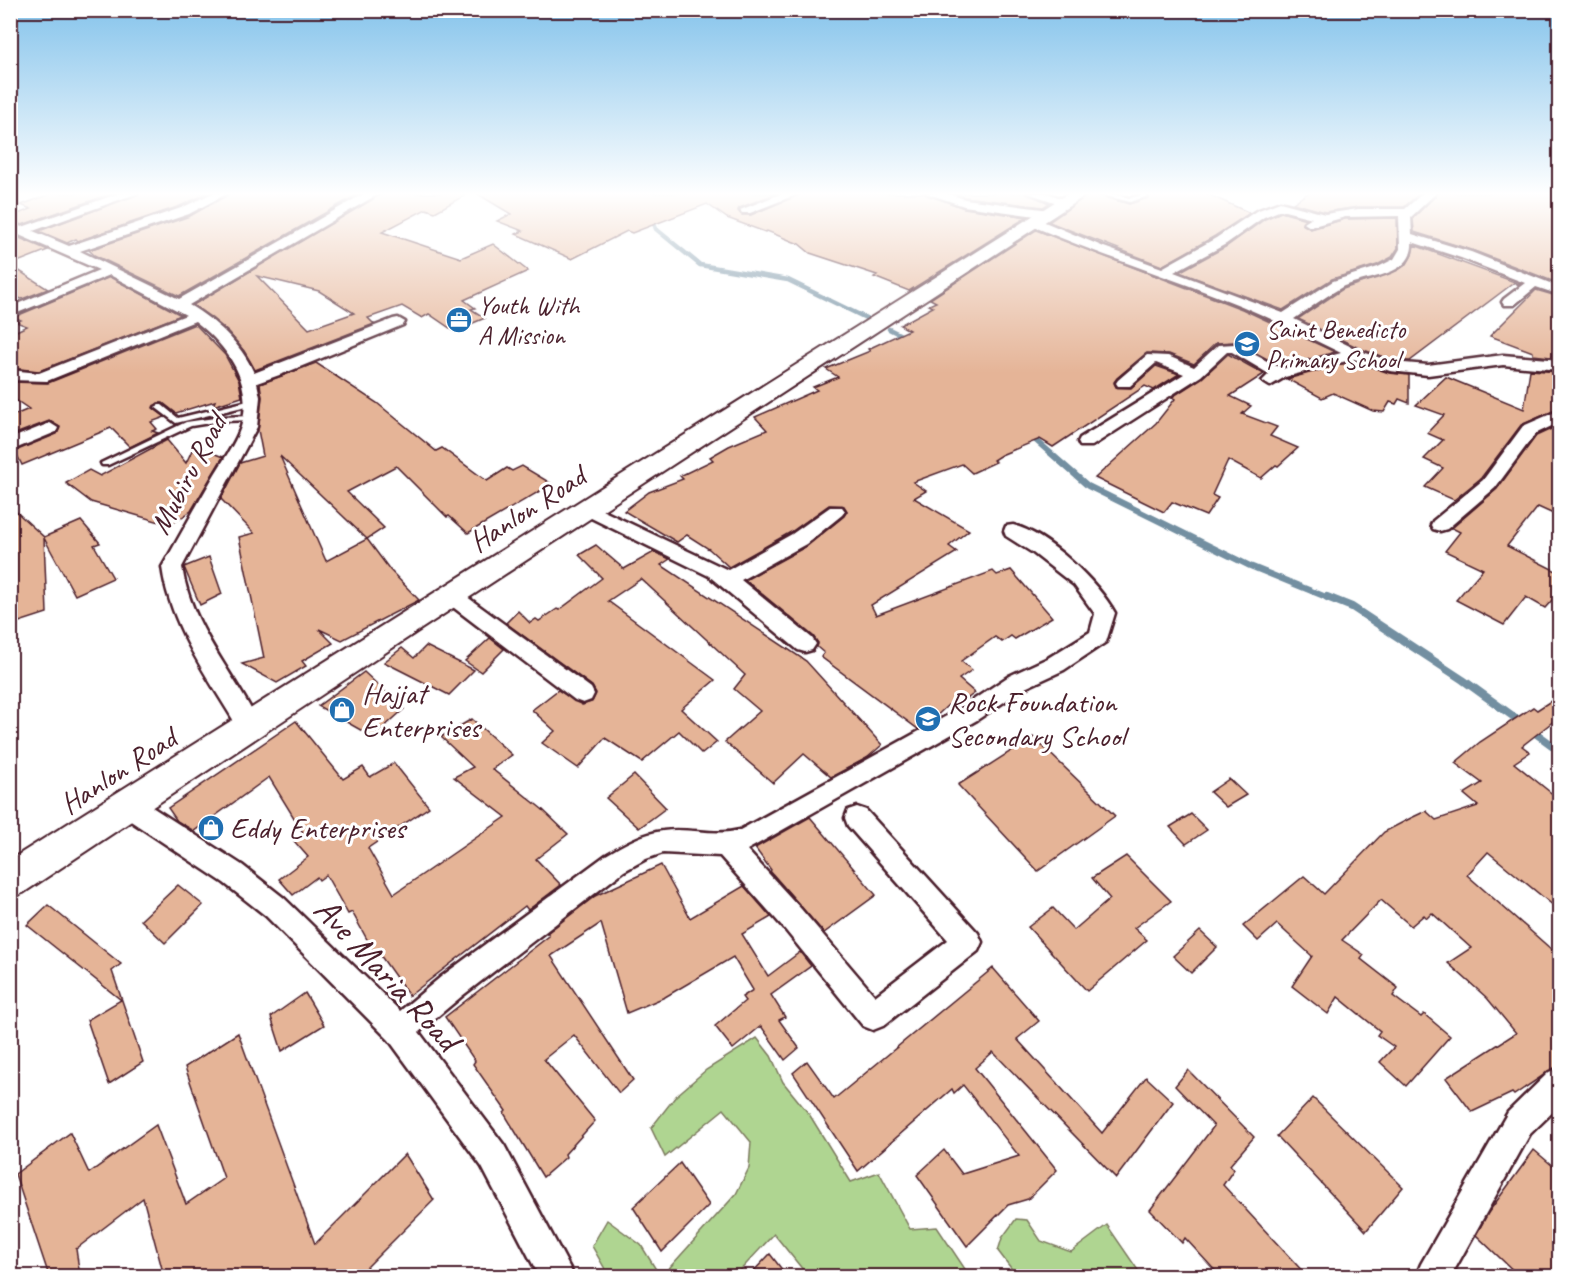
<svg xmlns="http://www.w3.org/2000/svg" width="1570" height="1287" font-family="Caveat,sans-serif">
<rect width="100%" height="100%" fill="#fff"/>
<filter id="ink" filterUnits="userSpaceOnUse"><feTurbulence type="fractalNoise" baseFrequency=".0167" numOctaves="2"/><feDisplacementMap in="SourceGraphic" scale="12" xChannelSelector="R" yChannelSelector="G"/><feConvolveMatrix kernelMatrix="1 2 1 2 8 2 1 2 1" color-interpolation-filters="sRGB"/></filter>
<g filter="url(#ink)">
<!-- green -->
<g fill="#afd591" stroke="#7c7a5e" stroke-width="1.5">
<polygon points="757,1038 771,1056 783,1082 809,1114 851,1182 879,1172 910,1229 937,1227 969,1275 808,1276 774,1234 735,1276 662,1276 736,1194 749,1168 751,1142 724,1109 665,1157 651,1128 676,1096 706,1070"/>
<polygon points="1016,1219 1027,1220 1041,1241 1071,1252 1107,1225 1142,1276 1017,1276 998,1251 1002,1238"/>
<polygon points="607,1220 641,1245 660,1276 609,1276 592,1246"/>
</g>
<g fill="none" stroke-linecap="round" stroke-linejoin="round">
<!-- stream-far2 -->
<g stroke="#738fa1" stroke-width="4.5">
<polyline points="652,218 656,229 700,265 788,280 870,320"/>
<polyline points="889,329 907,338"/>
</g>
<!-- stream-far1 -->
<polyline stroke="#738fa1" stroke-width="6" points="1031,436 1088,486 1250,566 1331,599"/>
<!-- stream -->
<g stroke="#738fa1" stroke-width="8">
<polyline points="1327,597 1352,607 1463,680 1521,722"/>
<polyline points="1530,729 1560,751"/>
</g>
</g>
<!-- building -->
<g fill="#e5b497" stroke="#4a1f2b" stroke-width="1.5" fill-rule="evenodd">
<polygon points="53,193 113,193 22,225 10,221 10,217 31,209 21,205"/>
<polygon points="140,193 208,193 180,206 78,241 76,239 67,243 39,231"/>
<polygon points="230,193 360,193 179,296 94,255 89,250 190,216"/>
<path d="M382,193H469L435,212L426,209L382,232L461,258L493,244L528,271L464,300L475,308L471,309L485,318L454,331L429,314L422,318L402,306L368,318L374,324L255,370L244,351L228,332L193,305ZM257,276L319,291L354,313L309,329Z"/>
<polygon points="476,193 777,193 739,208 738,211 742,215 751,215 802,193 924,193 964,208 1027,217 909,291 874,277 877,275 810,253 799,244 767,231 765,232 727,218 707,204 632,233 627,231 572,259 516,234 523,231 497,221 511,214"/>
<polygon points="953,193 1026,193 1049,203 1043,207 965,197"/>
<polygon points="1091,193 1129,204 1149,198 1150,195 1148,193 1205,193 1250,213 1215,236 1162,266 1049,222"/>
<polygon points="1308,193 1420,193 1404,207 1358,207 1325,212 1293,203"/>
<polygon points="1438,193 1560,193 1560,284 1472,250 1414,232 1413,218"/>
<polygon points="1281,212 1306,219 1302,224 1311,229 1345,219 1397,218 1398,248 1392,257 1377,265 1332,279 1283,310 1179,272 1227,246 1265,219"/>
<polygon points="1036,230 1242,309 1335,352 1282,367 1235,342 1216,343 1194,364 1169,354 1147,353 1117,378 1114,382 1116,387 1131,388 1156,366 1179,374 1154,390 1145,386 1053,447 1040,439 1001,455 993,460 996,462 972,473 962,464 913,482 926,491 914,498 969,530 949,546 957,552 871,605 876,615 993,571 997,575 1011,570 1052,617 1015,639 1011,636 1002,642 995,637 961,661 972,670 959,679 975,693 952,709 948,705 928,724 918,729 821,657 824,653 817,647 818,643 813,636 745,580 807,546 844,516 847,511 844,506 829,505 791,532 729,567 709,549 687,535 677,542 624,511 649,492 683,479 680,476 713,460 710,457 729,446 767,430 755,417 817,390 813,387 838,377 826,369 870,351 868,349 909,330 900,325 933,307 929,305 936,302 930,299"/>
<polygon points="10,234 48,250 10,265"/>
<polygon points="1414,245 1520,284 1518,285 1515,282 1410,361 1392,360 1361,349 1298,319 1343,289 1398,270 1407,264 1412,255"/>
<polygon points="10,265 48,289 22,299 10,296"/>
<polygon points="110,277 181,315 39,371 10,368 10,334 27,326 16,322 21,320 14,317"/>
<polygon points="1536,290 1560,297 1560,358 1533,355 1533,352 1490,336"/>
<polygon points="195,324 225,355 239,381 242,397 213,406 215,401 176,413 163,403 158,403 153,408 165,417 151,422 157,429 152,431 158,433 130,447 111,428 22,465 15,451 57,434 60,427 49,421 10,436 10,417 29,409 10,396 10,382 48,383"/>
<polygon points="1228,354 1264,374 1230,396 1251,406 1242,414 1277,427 1270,436 1298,448 1278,466 1276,465 1261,478 1228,460 1212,495 1218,498 1206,516 1172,502 1164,512 1095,478 1156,423 1175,399 1172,397 1202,378"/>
<polygon points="1354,361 1389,373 1409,375 1409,403 1399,399 1396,404 1390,402 1384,412 1373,411 1333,393 1322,398 1287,379"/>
<polygon points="316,363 377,403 436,451 442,448 487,481 507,468 512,471 522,466 552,484 468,533 449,516 447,517 396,466 347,492 384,528 367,539 280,456 326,561 367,539 390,570 419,600 342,640 319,629 333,643 302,661 306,666 277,683 242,664 264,658 239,537 254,533 221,499 240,463 263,456 258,430 262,397 260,384"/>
<polygon points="1530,370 1560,372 1560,408 1521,425 1481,478 1454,500 1425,487 1443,468 1424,459 1443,440 1427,433 1444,415 1416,405 1446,377 1524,409"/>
<polygon points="1560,425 1560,517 1538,507 1507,546 1560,573 1560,591 1545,608 1526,597 1504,625 1456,600 1483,569 1445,551 1460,532 1452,528 1497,489 1536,436"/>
<polygon points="167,440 186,463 194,446 223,457 191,511 170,525 91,502 66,483 89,470 100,476"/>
<polygon points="10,506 44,537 81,521 100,543 94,545 113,578 75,595 44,538 47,613 10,625"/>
<polygon points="596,545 624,569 654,552 670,559 661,565 806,661 882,745 867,758 831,777 804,754 773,783 725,742 760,711 734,689 745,675 641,579 608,601 715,680 681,709 717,742 702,754 679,731 642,762 605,738 578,768 542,743 555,731 532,710 558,690 582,705 592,702 596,693 592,686 506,623 518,611 530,623 536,619 539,621 557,609 559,610 602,578 579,555"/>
<polygon points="209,557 222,594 200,605 184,567"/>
<polygon points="490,638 504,649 481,672 465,661"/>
<polygon points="426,646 474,670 449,695 384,662 402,648 414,658"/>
<polygon points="364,672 404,709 373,737 318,706"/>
<polygon points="1560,695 1560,716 1522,746 1530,752 1514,763 1560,800 1560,911 1488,852 1467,875 1560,957 1560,1064 1514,1095 1512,1093 1472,1112 1446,1078 1516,1033 1487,998 1448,963 1471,948 1432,913 1427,918 1424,915 1411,926 1381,900 1342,940 1364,955 1361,959 1398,988 1393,996 1421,1017 1424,1014 1450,1036 1406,1086 1380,1062 1394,1047 1377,1035 1380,1031 1338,997 1328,1014 1292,986 1312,956 1277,924 1258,941 1243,926 1304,876 1324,894 1384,832 1411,818 1426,811 1436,820 1478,806 1464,794 1482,783 1455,763 1480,742 1533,707 1537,710"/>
<polygon points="472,719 512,755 492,769 542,809 568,834 536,859 561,885 528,910 525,906 409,996 378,952 375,954 352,912 348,914 326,875 319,880 317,877 293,895 279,879 308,857 294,841 304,834 269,777 194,831 177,821 168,808 296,721 343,779 363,767 370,777 394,763 429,807 368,848 394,894 506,817 454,777 473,767 441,737"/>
<polygon points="1033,737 1115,816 1038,871 958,785"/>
<polygon points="634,775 666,808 639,828 606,798"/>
<polygon points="1229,779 1246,795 1226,807 1210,792"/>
<polygon points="1191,814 1207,830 1186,844 1170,827"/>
<polygon points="810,817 876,895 824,933 770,871 771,870 755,848"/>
<polygon points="1126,856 1171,901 1134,928 1147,940 1087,991 1028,927 1053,908 1074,930 1110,899 1092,878"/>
<polygon points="661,865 690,918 744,886 771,917 742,934 768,976 800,952 811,966 771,995 785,1017 779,1020 799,1048 785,1060 761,1026 733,1049 715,1026 745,1001 742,997 753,990 733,957 665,997 627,1013 601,923 551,956 633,1080 619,1093 574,1035 544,1059 595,1121 565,1154 566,1157 543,1177 504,1113 506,1111 473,1064 475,1061 445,1017 549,936 547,933 595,896"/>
<polygon points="178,885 203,905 165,943 141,920"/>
<polygon points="48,905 121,964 112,971 143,1062 109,1084 87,1020 121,1000 27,925"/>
<polygon points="1200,931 1217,947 1191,973 1173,956"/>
<polygon points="993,968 1039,1021 1017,1039 1102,1133 1146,1077 1173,1102 1116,1178 993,1052 975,1068 1057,1170 1028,1199 1008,1205 967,1246 917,1175 944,1150 962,1174 1019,1156 963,1085 954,1093 952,1089 858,1171 793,1073 807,1061 834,1099"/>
<polygon points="305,993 324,1025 282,1051 271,1017"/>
<polygon points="238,1033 315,1244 405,1154 434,1200 358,1276 164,1276 143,1198 76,1249 80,1276 49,1276 15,1174 70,1133 89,1173 156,1125 186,1204 224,1178 185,1067"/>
<polygon points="1188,1070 1254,1137 1230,1165 1234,1169 1223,1185 1307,1276 1220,1276 1185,1238 1182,1243 1150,1210 1214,1126 1175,1086"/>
<polygon points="1313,1098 1403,1187 1366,1231 1277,1136"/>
<polygon points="1534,1150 1560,1172 1560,1276 1519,1276 1476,1235 1488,1213"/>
<polygon points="680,1163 709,1205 662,1252 633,1207"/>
<polygon points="770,1254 787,1276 749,1276"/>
</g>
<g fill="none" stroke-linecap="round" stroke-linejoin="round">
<defs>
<g id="service">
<polygon points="1096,193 1107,193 1130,198 1145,194 1148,196 1130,202"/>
<polygon points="252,400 255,400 255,404 176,423 155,407 159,405 162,405 178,418"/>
<polygon points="251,416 255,418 254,420 222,421 191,426 108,465 102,465 101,463 186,422 222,417"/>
</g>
<g id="minor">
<path d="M120,193H138L33,231L69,246L181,208L213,193H228L189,214L80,251L179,299L365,193H380L189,305C216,321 241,343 254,373L393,319L398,318L405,322L403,325L285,373L257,383L260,397L257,427L182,567C191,627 233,671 259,724L256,731L248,733L240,731C210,680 170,627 162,567C179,538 195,508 212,479C221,463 235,445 241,427C255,383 227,346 195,321L47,381L10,380V370L39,373L186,315L110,275L10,316V307L99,270L10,231V223L22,227Z"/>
<polygon points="783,193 800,193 750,213 742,213 740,210"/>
<polygon points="926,193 945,193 965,199 1050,210 1056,214 1050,218 964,206"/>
<polygon points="1028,193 1047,193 1072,202 1066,206"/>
<path d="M1423,193H1436L1411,217L1412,234L1471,252L1560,287V295L1536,287L1514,305H1504L1502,302L1504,299L1525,283L1461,258L1412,242C1414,277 1365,276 1342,287C1326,296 1310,308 1294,319L1360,351L1392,362L1428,365L1503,355L1560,360V370L1503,365L1428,375L1390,371L1354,359L1285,377L1270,386L1262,381L1269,374L1232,352H1227L1201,376L1092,446H1080L1078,442L1080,438L1184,374L1156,363L1130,386H1118L1116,383L1118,380L1147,355L1168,356L1194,367L1218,345L1235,344L1282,369L1341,353C1304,335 1267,316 1229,301C1163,275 1097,254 1032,226L1030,223L1032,220H1040L1104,247L1162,268L1216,238L1256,211L1280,202L1325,214L1358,209H1405ZM1281,210L1312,218L1304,223L1310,227L1345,217L1399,216L1400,249L1394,259L1378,267L1333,281L1283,313L1174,272L1226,244L1264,217Z"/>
<polygon points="1560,410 1560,422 1535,434 1495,488 1447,529 1440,531 1433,529 1431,525 1433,521 1483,480 1523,426"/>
<polygon points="50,423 58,428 56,432 10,451 10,439"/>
<polygon points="587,503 728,570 792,534 830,507 842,507 845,511 842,515 806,544 741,580 812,638 816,644 812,650 805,652 798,650 709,576 581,513 578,509 581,505"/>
<path d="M1013,525C1048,534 1098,582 1115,613L1106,642L1064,670L1025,688L977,720L747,850L801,909L875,996L948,940L848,826L845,818L848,810L857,807L866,810L978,933L982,942L978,951L883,1026L873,1030L863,1026L783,927L720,856L663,853L646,859L624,871L462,996L419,1032L504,1145L574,1276H539L482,1167L389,1040L266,916L224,883L117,812L114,804L117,796L126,793L135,796L242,865L284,898L400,1011L442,976L606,855C623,845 643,833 663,831C689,827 714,837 740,830L961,708L1009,676L1048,658L1090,632L1095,614L1074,585L1033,553L1006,536L1004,531L1006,526Z"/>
<polygon points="452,589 459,591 591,688 594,694 591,700 583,703 575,700 445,601 442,596 445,591"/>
<polygon points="1560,1068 1560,1105 1530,1134 1451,1276 1416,1276 1421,1264 1508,1112 1549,1072"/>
</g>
<polygon id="secondary" points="1069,193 1089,193 421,629 23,893 10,898 10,860"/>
</defs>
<!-- service casing -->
<use href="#service" stroke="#4a1f2b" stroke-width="5"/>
<!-- minor casing -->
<use href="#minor" stroke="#4a1f2b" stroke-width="5"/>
<!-- secondary casing -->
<use href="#secondary" stroke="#4a1f2b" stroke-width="4"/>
<!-- service -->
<use href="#service" fill="#fff" fill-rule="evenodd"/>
<!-- minor -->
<use href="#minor" fill="#fff" fill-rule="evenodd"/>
<!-- secondary -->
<use href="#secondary" fill="#fff" fill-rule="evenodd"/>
</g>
</g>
<!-- sky -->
<linearGradient id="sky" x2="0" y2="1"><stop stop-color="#84c3eb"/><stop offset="0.52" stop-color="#fff"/><stop offset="1" stop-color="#fff" stop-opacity="0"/></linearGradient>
<rect width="1570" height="373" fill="url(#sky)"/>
<!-- icons -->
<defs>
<symbol id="office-disc" viewBox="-11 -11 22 22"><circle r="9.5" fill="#1f6fb2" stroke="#fff"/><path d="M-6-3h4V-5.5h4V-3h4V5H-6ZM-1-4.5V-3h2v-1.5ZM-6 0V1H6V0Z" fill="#fff"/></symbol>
<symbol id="school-disc" viewBox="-11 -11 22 22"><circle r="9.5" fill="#1f6fb2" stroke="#fff"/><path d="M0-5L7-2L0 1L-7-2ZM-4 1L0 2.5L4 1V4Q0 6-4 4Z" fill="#fff"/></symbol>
<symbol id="shop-disc" viewBox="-11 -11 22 22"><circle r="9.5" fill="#1f6fb2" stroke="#fff"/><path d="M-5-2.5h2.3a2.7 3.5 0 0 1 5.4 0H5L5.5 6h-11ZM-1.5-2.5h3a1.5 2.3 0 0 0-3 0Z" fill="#fff"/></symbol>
</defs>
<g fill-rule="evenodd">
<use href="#office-disc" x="444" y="305" width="30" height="30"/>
<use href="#school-disc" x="1232" y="329" width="30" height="30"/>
<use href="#shop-disc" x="327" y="695" width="30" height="30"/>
<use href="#school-disc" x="913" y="704" width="30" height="30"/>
<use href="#shop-disc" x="196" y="813" width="30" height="30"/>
</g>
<g text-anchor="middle" stroke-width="6" stroke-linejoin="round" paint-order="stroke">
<!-- far-poi labels -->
<g font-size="26" fill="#4a1f2b" stroke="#fff" text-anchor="start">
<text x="478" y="314">Youth With<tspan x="478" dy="30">A Mission</tspan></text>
<text x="1266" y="338">Saint Benedicto<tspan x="1266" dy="30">Primary School</tspan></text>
</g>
<!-- street labels -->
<g font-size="30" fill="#4a1f2b" stroke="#fff">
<text transform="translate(188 474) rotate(-62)" y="10">Mubiru Road</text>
<text transform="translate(527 509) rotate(-33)" y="10">Hanlon Road</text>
<text transform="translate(118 771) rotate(-33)" y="10">Hanlon Road</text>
</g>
<!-- poi labels -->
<g font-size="30" fill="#4a1f2b" stroke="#fff" text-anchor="start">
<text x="362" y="703">Hajjat<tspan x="362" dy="34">Enterprises</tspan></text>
<text x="948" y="712">Rock Foundation<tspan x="948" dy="34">Secondary School</tspan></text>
<text x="230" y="838">Eddy Enterprises</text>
</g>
<!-- near-street labels -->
<g font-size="36" fill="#4a1f2b" stroke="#fff">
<text transform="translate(388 973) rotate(47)" y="13">Ave Maria Road</text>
</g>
</g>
<!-- margin -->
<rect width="1570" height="1287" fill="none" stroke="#fff" stroke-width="36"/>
<rect x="18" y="18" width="1534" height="1251" fill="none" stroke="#4a1f2b" stroke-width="2" filter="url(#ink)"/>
</svg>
